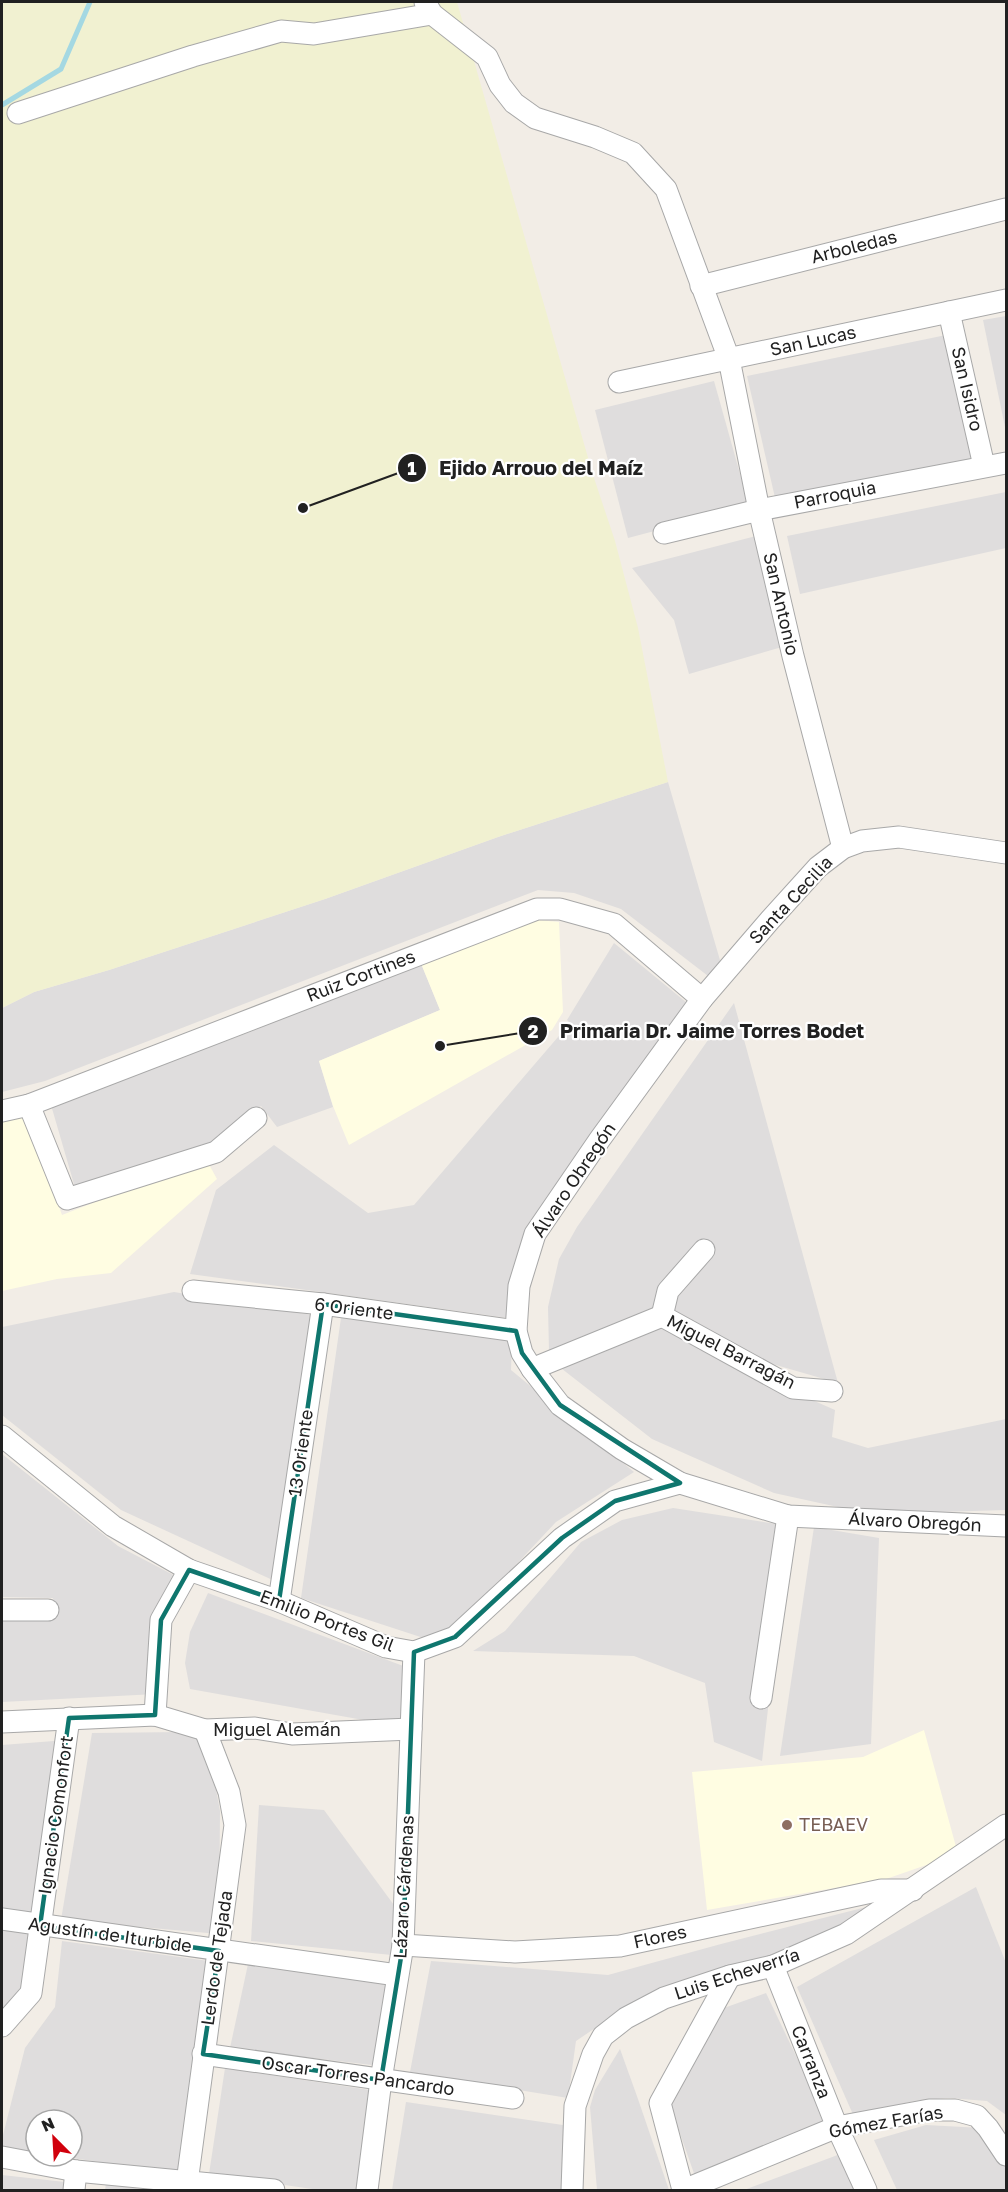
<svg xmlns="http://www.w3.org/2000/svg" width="1008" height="2192" font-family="'Golos Text',sans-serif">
<rect width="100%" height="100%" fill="#f2ede6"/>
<!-- residential -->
<g fill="#dfdddd">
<polygon points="1006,316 1006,432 983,320"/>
<polygon points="951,334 981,459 776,502 747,376"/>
<polygon points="714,381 749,506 628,538 595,410"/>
<polygon points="1006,492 1006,548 800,594 787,536"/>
<polygon points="760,535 789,645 689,674 674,620 632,568"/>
<polygon points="668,782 722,967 712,979 621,909 574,893 538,890 45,1081 2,1092 2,1008 34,992 109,970 325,899 498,837"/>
<polygon points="614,943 692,1007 551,1202 516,1319 190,1274 216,1190 274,1145 368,1213 414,1205 570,1023 567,1020"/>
<polygon points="420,961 440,1010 319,1061 333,1107 277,1127 261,1106 215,1144 76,1191 51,1105 250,1032"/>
<polygon points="734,1003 838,1383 769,1363 674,1311 676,1305 671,1298 662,1309 549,1351 548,1307 559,1259 577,1227"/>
<polygon points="174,1292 312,1315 277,1582 121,1510 2,1415 2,1327"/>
<polygon points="341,1318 512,1340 511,1370 634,1472 556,1522 442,1644 301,1598"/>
<polygon points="664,1325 737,1367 835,1410 832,1437 868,1448 1006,1419 1006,1510 870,1514 774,1493 652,1439 557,1365"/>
<polygon points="2,1454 118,1546 185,1581 156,1637 156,1694 2,1702 2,1613 55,1611 53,1598 2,1597"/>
<polygon points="673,1508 789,1526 762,1761 714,1742 705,1683 634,1656 473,1651 505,1631 581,1542 622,1520"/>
<polygon points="814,1527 879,1538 871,1744 780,1756"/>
<polygon points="208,1593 414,1670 414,1729 190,1689 185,1663 190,1632"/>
<polygon points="183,1732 207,1740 220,1811 219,1934 61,1920 92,1733"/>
<polygon points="67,1740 41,1915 2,1909 2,1745"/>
<polygon points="259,1805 324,1810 405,1920 402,1956 251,1941"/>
<polygon points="976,1887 1006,1963 1006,2115 987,2101 948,2098 914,2101 887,2107 855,2119 797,1987"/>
<polygon points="890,1901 802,1949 619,2012 576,2041 568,2098 410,2072 431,1961 608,1975 721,1944"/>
<polygon points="2,1926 35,1932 22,1987 2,2011"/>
<polygon points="62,1941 216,1962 186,2174 57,2156 72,2156 72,2120 36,2120 36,2153 2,2148 2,2139 25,2048 55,2007"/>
<polygon points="248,1964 401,1983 380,2066 230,2048"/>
<polygon points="766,1993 829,2125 697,2182 669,2102 707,2014"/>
<polygon points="620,2049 638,2099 669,2190 597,2190 590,2107 595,2090"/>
<polygon points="225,2068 383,2092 369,2190 319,2190 209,2174"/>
<polygon points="406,2102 563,2125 564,2190 392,2190"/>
<polygon points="926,2125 982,2128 1006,2159 1006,2190 897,2190 874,2140"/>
<polygon points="843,2153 860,2190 744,2190"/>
<polygon points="2,2175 74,2183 73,2190 2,2190"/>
<polygon points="106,2184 149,2190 105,2190"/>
</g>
<!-- education -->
<g fill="#fffde2">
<polygon points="537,920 559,922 563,1012 552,1030 349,1145 333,1106 319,1061 440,1010 420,961"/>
<polygon points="25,1110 62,1215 206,1159 217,1179 111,1273 57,1279 2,1291 2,1117"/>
<polygon points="924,1730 958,1854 886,1879 707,1910 692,1772 863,1757"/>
</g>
<!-- farmland -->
<polygon fill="#f1f1d1" points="2,2 457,2 593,475 615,541 638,628 668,782 498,837 325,899 109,970 34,992 2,1008"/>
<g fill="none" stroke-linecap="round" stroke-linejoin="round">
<!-- stream -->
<polyline stroke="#a4d8e2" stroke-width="5" points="2,105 61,69 90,2"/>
<defs>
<g id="street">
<polyline points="425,2 432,14 487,57 500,85 514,103 535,118 595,137 633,153 666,189 729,359 759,510 793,656 843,848"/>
<polyline points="18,113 193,56 281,31 314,34 432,14"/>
<polyline points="701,286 1006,209"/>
<polyline points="949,312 984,466"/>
<polyline points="619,382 1006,300"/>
<polyline points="664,533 759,510 1006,463"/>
<polyline points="1006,853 899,837 862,841 843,848 818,867 770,920 702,999 600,1139 535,1234 519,1286 516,1331 522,1353 532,1369 560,1405 622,1449 680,1483 788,1516 1006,1526"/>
<polyline points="29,1105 67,1199 216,1152 256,1118"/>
<polyline points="2,1111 29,1105 537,909 560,909 614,924 702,999"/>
<polyline points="193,1291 323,1304 516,1331"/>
<polyline points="662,1316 793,1388 832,1391"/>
<polyline points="662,1316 668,1291 704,1250"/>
<polyline points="532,1369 662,1316"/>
<polyline points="2,1436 113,1526 189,1570 279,1601 386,1647 414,1652 455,1637 562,1538 615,1501 680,1483"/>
<polyline points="279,1601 323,1304"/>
<polyline points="2,1610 48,1610"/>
<polyline points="761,1698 788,1516"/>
<polyline points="155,1715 161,1620 189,1570"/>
<polyline points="2,1722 155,1715 205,1730 255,1728 292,1734 411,1729"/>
<polyline points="2,1919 397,1975"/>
<polyline points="403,1945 515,1952 620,1946 881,1890 913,1890"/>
<polyline points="773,1966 837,2127 866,2190"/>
<polyline points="2,2026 31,1993 69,1718"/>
<polyline points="203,2054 513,2098"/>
<polyline points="2,2157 76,2171 274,2190"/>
<polyline points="74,2190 76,2171"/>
<polyline points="186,2190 235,1825 229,1792 205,1730"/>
<polyline points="367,2190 381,2080 403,1945 414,1652"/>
<polyline points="572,2190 575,2106 593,2054 603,2036 626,2018 664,1998 730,1976 773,1966 846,1934 1006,1825"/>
<polyline points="683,2190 660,2103 730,1976"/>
<polyline points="684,2190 837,2127 929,2110 955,2110 977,2116 988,2128 1006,2155"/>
</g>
</defs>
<!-- street casing -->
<use href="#street" stroke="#a8a8a8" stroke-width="23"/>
<!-- street -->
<use href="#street" stroke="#fff" stroke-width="21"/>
</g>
<!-- marked area -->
<path fill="none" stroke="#0f766e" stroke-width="4.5" stroke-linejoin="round" d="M323,1304L516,1331L522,1353L560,1405L680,1483L615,1501L562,1538L455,1637L414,1652L403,1945L381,2080L203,2054L219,1951L40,1926L69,1718L155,1715L161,1620L189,1570L279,1601Z"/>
<!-- markers -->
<circle fill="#8d6e63" stroke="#fff" stroke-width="2" cx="787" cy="1825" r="6"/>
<g text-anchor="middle" stroke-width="4.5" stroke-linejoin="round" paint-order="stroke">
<!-- street labels -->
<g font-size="18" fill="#212121" stroke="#fff">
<text transform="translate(854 247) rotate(-14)" y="6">Arboledas</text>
<text transform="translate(813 341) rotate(-12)" y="6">San Lucas</text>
<text transform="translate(967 389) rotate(77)" y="6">San Isidro</text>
<text transform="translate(835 495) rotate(-11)" y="6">Parroquia</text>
<text transform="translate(781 604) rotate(77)" y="6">San Antonio</text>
<text transform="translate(791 900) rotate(-47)" y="6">Santa Cecilia</text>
<text transform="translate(361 976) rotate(-21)" y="6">Ruiz Cortines</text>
<text transform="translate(574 1180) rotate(-56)" y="6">Álvaro Obregón</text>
<text transform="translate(354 1309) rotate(7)" y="6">6 Oriente</text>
<text transform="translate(731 1352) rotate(27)" y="6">Miguel Barragán</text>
<text transform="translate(301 1453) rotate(-82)" y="6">13 Oriente</text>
<text transform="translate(915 1522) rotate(3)" y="6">Álvaro Obregón</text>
<text transform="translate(327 1621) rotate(21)" y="6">Emilio Portes Gil</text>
<text x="277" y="1736">Miguel Alemán</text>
<text transform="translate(56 1815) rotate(-82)" y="6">Ignacio Comonfort</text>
<text transform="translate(404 1887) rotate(-87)" y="6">Lázaro Cárdenas</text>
<text transform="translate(110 1935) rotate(8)" y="6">Agustín de Iturbide</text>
<text transform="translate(660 1937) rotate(-12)" y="6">Flores</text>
<text transform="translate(217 1958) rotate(-82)" y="6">Lerdo de Tejada</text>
<text transform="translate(737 1974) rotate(-18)" y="6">Luis Echeverría</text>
<text transform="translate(811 2062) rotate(68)" y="6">Carranza</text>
<text transform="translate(358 2076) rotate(8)" y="6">Oscar Torres Pancardo</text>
<text transform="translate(886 2122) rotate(-10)" y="6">Gómez Farías</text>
</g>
<!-- education labels -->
<g font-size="18" fill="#785e54" stroke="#fff" text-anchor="start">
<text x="799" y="1831">TEBAEV</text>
</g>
</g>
<!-- callouts -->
<path fill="none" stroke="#212121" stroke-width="2" d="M303 508L412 468M440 1046L533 1031"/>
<g fill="#212121" stroke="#fff" stroke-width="2">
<circle cx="303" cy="508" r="6"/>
<circle cx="440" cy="1046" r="6"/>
<circle cx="412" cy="468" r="15"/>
<circle cx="533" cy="1031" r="15"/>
</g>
<g font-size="18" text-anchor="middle" font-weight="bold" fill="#fff">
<text x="412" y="475">1</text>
<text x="533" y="1038">2</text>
</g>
<g font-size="20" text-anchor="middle" font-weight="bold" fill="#212121" stroke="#fff" stroke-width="4.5" stroke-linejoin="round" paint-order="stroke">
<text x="541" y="475">Ejido Arrouo del Maíz</text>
<text x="712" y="1038">Primaria Dr. Jaime Torres Bodet</text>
</g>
<!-- border -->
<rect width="1008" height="2192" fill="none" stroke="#212121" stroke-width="6"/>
<!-- north arrow -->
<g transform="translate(54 2138) rotate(336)"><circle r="28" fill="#ffffff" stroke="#a6a6a6" stroke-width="1.5"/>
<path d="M0-4.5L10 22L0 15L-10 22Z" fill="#d1000c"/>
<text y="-9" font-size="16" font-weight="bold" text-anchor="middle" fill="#212121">N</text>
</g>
</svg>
